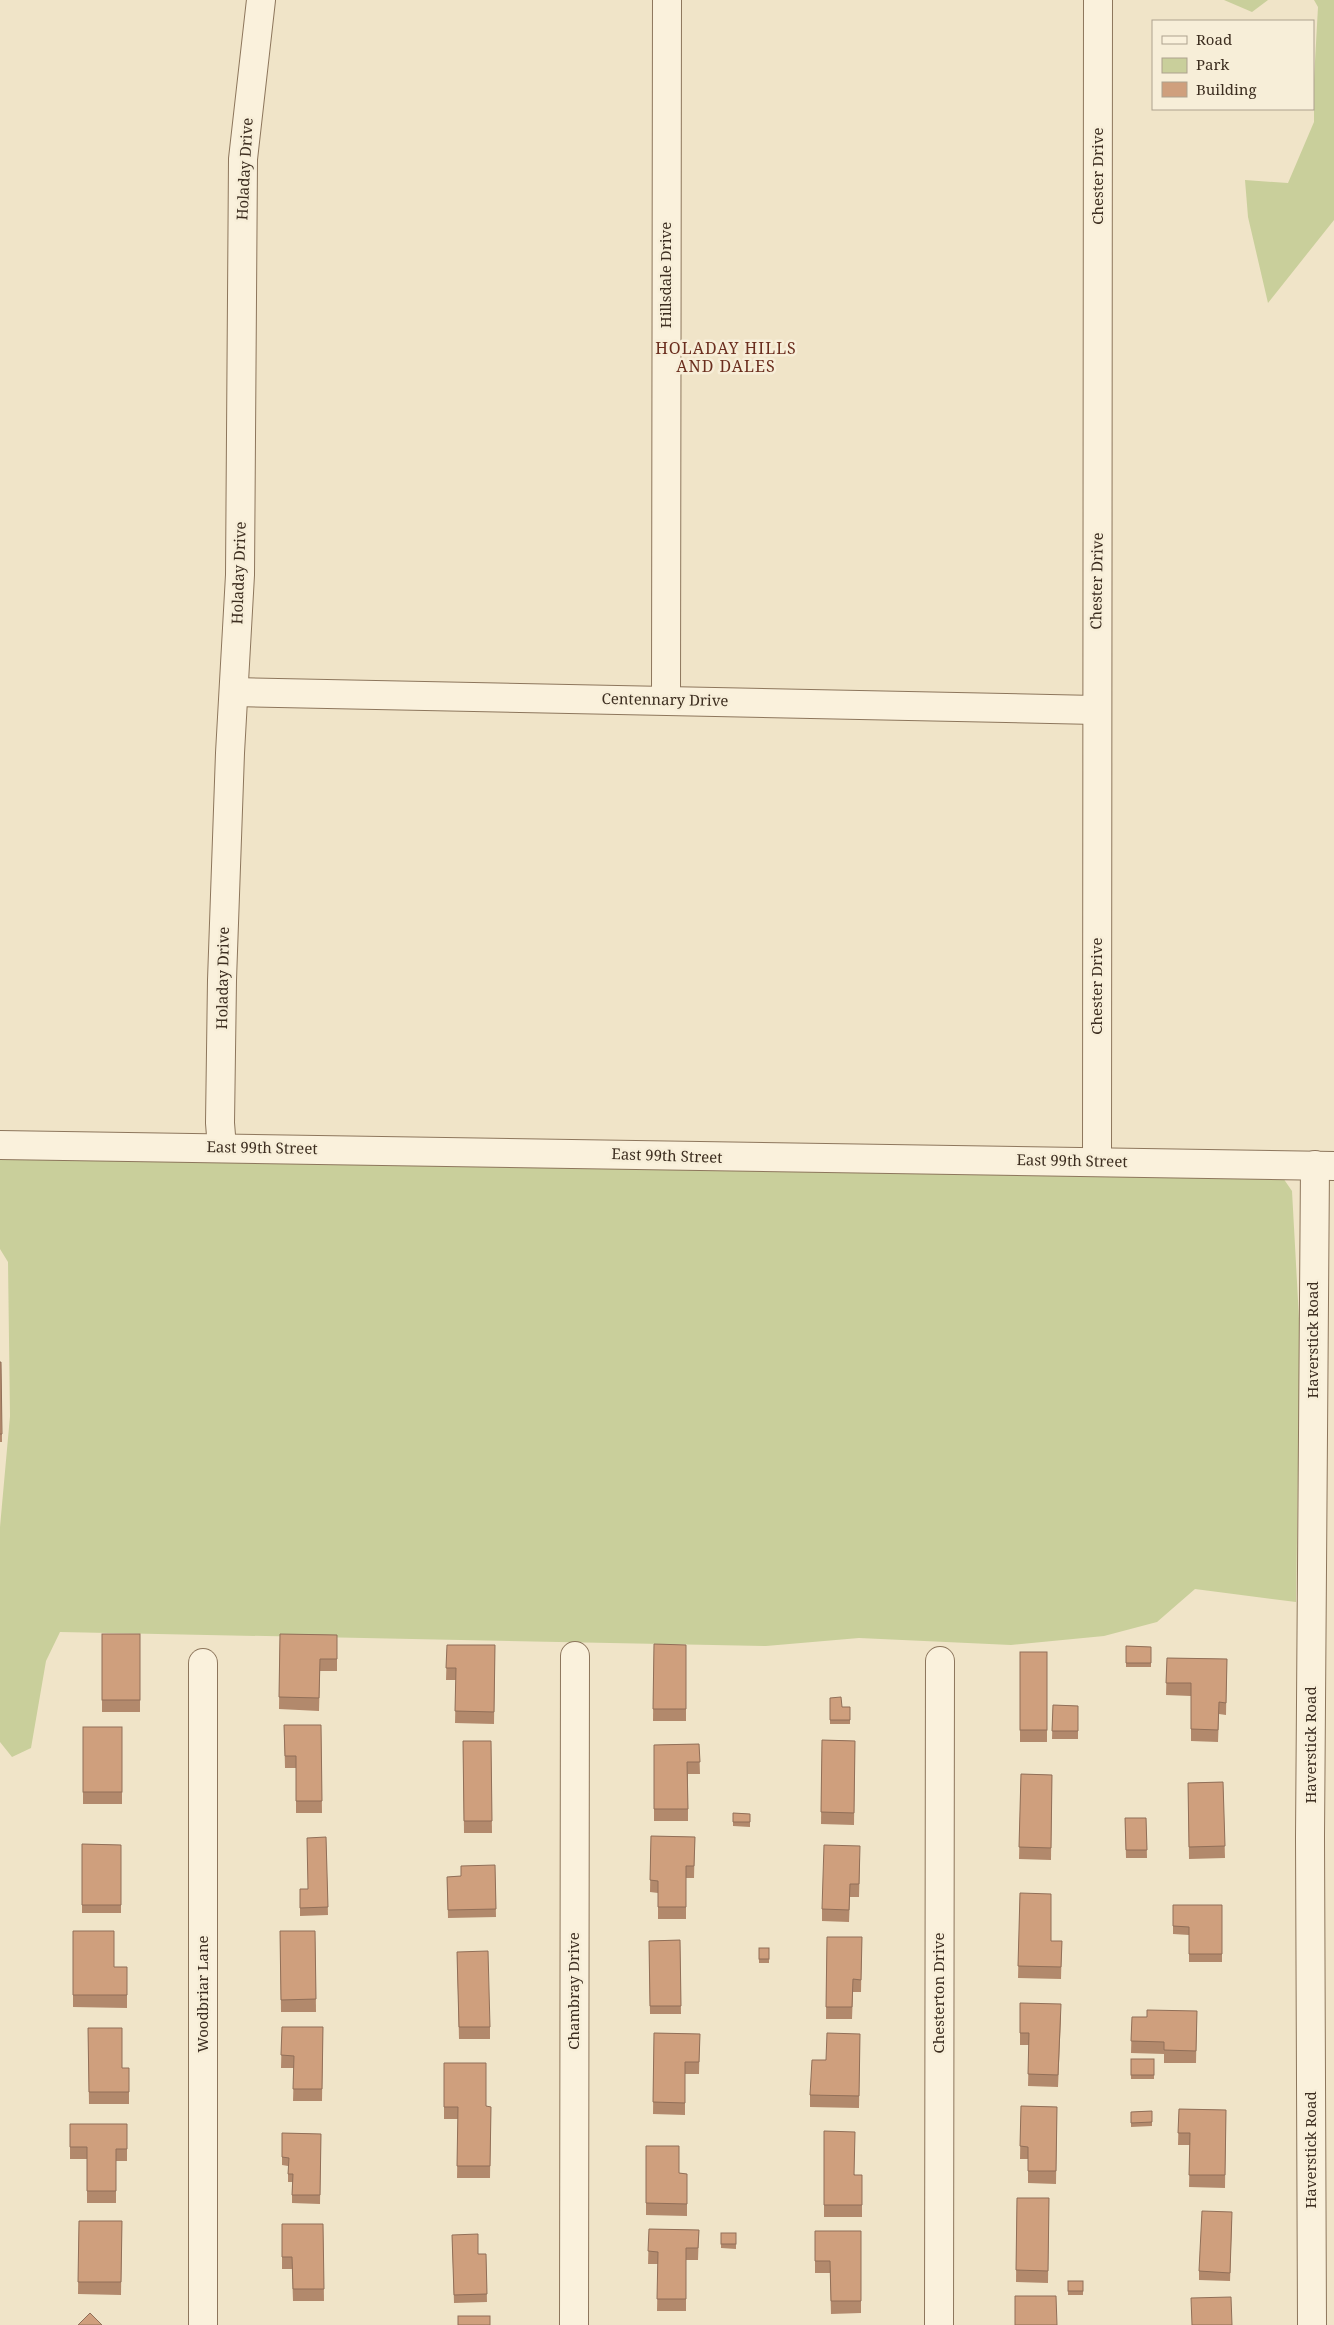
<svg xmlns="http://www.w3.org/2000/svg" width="1334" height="2325" font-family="'Noto Serif',serif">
<rect width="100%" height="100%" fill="#f0e4c8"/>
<!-- green -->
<g fill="#c9cf9b">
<polygon points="1224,0 1268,0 1252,12"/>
<polygon points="1314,0 1334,0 1334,220 1268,303 1248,217 1245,180 1288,183 1314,122 1314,79 1318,7"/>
<polygon points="0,1156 1283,1178 1292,1191 1300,1337 1296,1602 1195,1589 1157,1622 1104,1636 1011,1645 859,1638 766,1646 60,1632 46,1661 31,1748 12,1757 0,1742 0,1527 10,1416 8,1262 0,1249"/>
</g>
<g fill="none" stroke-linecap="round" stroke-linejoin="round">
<defs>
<g id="minor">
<polyline points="234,692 1096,710"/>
<polyline points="666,700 667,0"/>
<polyline points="0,1145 1334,1166"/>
<polyline points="222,1148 220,1123 222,980 230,753 240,575 243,159 261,0"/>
<polyline points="1097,1162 1098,0"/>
<polyline points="203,1663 203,2325"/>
<polyline points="574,2325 575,1656"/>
<polyline points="939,2325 940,1661"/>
<polyline points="1312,2325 1310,1837 1315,1165"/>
</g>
</defs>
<!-- minor casing -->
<use href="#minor" stroke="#8d765c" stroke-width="30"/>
<!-- minor -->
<use href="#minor" stroke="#faf1dc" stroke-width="28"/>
</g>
<!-- wall -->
<g fill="#b2896c">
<polygon points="0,1362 1,1362 2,1442 0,1442"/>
<rect x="102" y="1634" width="38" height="78"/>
<polygon points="280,1634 337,1635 337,1671 320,1671 319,1711 279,1709"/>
<polygon points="654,1644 686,1645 686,1721 653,1721"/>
<polygon points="447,1645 495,1645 494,1724 455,1723 456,1680 446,1680"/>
<polygon points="1126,1646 1151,1647 1151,1667 1126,1667"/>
<rect x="1020" y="1652" width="27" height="90"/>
<polygon points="1167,1658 1227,1659 1226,1715 1219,1714 1218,1742 1191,1741 1191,1696 1166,1695"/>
<polygon points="830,1698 842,1707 850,1707 850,1724 830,1724"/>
<polygon points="1053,1705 1078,1706 1078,1739 1052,1739"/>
<polygon points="284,1725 321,1725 322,1813 296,1813 296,1768 285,1768"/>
<rect x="83" y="1727" width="39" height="77"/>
<polygon points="822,1740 855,1741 854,1825 821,1824"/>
<polygon points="463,1741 491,1741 492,1833 464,1833"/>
<polygon points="699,1744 700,1774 688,1774 688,1821 654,1821 654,1745"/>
<polygon points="1021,1774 1052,1775 1051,1860 1019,1859"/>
<polygon points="1223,1782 1225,1858 1189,1859 1188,1783"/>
<polygon points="733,1813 750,1814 750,1827 733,1826"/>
<polygon points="1125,1818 1146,1818 1147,1858 1126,1858"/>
<polygon points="651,1836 695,1837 694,1878 686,1878 686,1919 658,1919 658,1893 650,1892"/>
<polygon points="326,1837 328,1915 300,1916 300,1889 308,1889"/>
<polygon points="82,1844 121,1845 121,1913 82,1913"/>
<polygon points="860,1858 859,1897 850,1897 849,1922 822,1921 822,1909"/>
<polygon points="495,1865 496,1917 448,1918 447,1877 461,1876"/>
<polygon points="1020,1893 1051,1941 1062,1941 1061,1979 1018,1978"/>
<polygon points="1173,1905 1222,1905 1222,1962 1189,1962 1189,1935 1173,1934"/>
<polygon points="73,1931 114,1967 127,1967 127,2008 73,2007"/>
<polygon points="280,1931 315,1931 316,2012 281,2012"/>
<polygon points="827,1937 862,1937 861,1992 853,1992 852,2019 826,2019"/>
<polygon points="680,1940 681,2014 650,2014 649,1941"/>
<rect x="759" y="1948" width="10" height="15"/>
<polygon points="457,1952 490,2027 490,2039 459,2039"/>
<polygon points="1020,2003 1061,2016 1058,2087 1028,2086 1029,2045 1020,2045"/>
<polygon points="1197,2011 1196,2063 1164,2063 1164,2054 1131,2053 1132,2017 1147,2017"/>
<polygon points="282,2027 323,2027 322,2101 293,2101 294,2068 281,2068"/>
<polygon points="88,2028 122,2068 129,2068 129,2104 89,2104"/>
<polygon points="654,2033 700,2034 699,2074 685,2074 685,2115 653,2114"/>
<polygon points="860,2034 859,2108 810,2107 810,2095 826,2060"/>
<rect x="1131" y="2059" width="23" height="20"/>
<polygon points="444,2063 486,2106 491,2107 490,2178 457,2178 458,2119 444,2119"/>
<polygon points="1021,2106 1057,2107 1056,2184 1028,2183 1028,2159 1020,2159"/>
<polygon points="1179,2109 1226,2110 1225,2188 1189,2187 1190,2145 1178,2145"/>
<polygon points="1152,2111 1152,2126 1131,2127 1131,2112"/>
<polygon points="70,2124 127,2124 127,2161 116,2161 116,2203 87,2203 87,2159 70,2159"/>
<polygon points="824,2131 855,2175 862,2175 862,2217 824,2217"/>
<polygon points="282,2133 321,2134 320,2204 292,2203 292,2182 288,2182 288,2166 282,2165"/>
<polygon points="646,2146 679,2173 687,2174 687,2216 646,2215"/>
<polygon points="1017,2198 1049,2198 1048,2283 1016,2282"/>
<polygon points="1232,2220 1230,2281 1199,2280 1199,2271"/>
<polygon points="79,2221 122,2221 121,2295 78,2294"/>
<polygon points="282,2224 323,2224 324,2301 293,2301 292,2269 282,2269"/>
<polygon points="649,2229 699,2230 698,2260 686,2260 686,2311 657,2311 658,2264 648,2264"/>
<polygon points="815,2231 861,2231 861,2313 831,2314 830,2273 815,2273"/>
<polygon points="721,2233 736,2233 736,2249 721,2248"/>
<polygon points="452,2235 478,2254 486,2254 487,2302 454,2303"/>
<rect x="1068" y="2281" width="15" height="14"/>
</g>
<!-- building -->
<g fill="#cf9f7d" stroke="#916f58">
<polygon points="0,1362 1,1362 2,1434 0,1434"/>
<rect x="102" y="1634" width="38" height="66"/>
<polygon points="280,1634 337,1635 337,1659 320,1659 319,1698 279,1697"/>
<polygon points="654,1644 686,1645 686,1709 653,1709"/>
<polygon points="447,1645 495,1645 494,1712 455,1711 456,1668 446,1668"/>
<polygon points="1126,1646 1151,1647 1151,1663 1126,1663"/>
<rect x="1020" y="1652" width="27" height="78"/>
<polygon points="1167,1658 1227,1659 1226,1703 1219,1702 1218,1730 1191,1729 1191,1683 1166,1683"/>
<polygon points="841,1697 842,1707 850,1707 850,1720 830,1720 830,1698"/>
<polygon points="1053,1705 1078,1706 1078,1731 1052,1731"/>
<polygon points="284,1725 321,1725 322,1801 296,1801 296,1756 285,1756"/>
<rect x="83" y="1727" width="39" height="65"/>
<polygon points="822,1740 855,1741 854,1813 821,1812"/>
<polygon points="463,1741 491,1741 492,1821 464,1821"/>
<polygon points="699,1744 700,1762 687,1762 688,1809 654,1809 654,1745"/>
<polygon points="1021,1774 1052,1775 1051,1848 1019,1847"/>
<polygon points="1223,1782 1225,1846 1189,1847 1188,1783"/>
<polygon points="733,1813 750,1814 750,1822 733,1822"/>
<polygon points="1125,1818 1146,1818 1147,1850 1126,1850"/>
<polygon points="651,1836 695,1837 694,1866 686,1866 686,1907 658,1907 658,1881 650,1880"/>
<polygon points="326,1837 328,1907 300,1908 300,1889 308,1889 307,1838"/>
<polygon points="82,1844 121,1845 121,1905 82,1905"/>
<polygon points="824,1845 860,1846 859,1884 850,1884 849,1910 822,1909"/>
<polygon points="495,1865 496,1909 448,1910 447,1877 461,1876 461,1866"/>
<polygon points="1020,1893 1051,1894 1051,1941 1062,1941 1061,1967 1018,1966"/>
<polygon points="1173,1905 1222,1905 1222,1954 1189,1954 1189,1927 1173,1926"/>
<polygon points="73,1931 114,1931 114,1967 127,1967 127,1995 73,1995"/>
<polygon points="280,1931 315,1931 316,1999 281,2000"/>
<polygon points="827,1937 862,1937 861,1980 853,1979 852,2007 826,2007"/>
<polygon points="680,1940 681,2006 650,2006 649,1941"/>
<rect x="759" y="1948" width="10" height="11"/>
<polygon points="488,1951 490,2027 459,2027 457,1952"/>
<polygon points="1020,2003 1061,2004 1058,2075 1028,2074 1029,2033 1020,2033"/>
<polygon points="1147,2010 1197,2011 1196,2051 1164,2050 1164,2042 1131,2041 1132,2017 1147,2017"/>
<polygon points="282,2027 323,2027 322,2089 293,2089 294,2056 281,2055"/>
<polygon points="88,2028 122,2028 122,2068 129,2068 129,2092 89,2092"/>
<polygon points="654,2033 700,2034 699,2062 685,2062 685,2103 653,2102"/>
<polygon points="827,2033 860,2034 859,2096 810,2095 812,2060 826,2060"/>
<rect x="1131" y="2059" width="23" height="16"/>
<polygon points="444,2063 486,2063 486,2106 491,2107 490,2166 457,2166 458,2107 444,2107"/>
<polygon points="1021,2106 1057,2107 1056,2171 1028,2171 1028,2147 1020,2146"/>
<polygon points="1179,2109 1226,2110 1225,2175 1189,2175 1190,2133 1178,2133"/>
<polygon points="1152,2111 1152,2122 1131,2123 1131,2112"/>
<polygon points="70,2124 127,2124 127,2149 116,2149 116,2191 87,2191 87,2147 70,2147"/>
<polygon points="824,2131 855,2132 854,2175 862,2175 862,2205 824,2205"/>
<polygon points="282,2133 321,2134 320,2195 292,2195 293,2174 288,2174 289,2158 282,2157"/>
<polygon points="646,2146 679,2146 679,2173 687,2174 687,2204 646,2203"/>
<polygon points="1017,2198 1049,2198 1048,2271 1016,2270"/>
<polygon points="1202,2211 1232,2212 1230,2273 1199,2271"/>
<polygon points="79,2221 122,2221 121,2282 78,2282"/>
<polygon points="282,2224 323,2224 324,2289 293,2289 292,2257 282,2257"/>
<polygon points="649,2229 699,2230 698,2248 686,2248 686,2299 657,2299 658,2252 648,2251"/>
<polygon points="815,2231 861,2231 861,2301 831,2301 830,2261 815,2261"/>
<rect x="721" y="2233" width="15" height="11"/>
<polygon points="478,2234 478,2254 486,2254 487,2294 454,2295 452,2235"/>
<rect x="1068" y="2281" width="15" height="10"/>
<polygon points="1015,2296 1056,2296 1057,2325 1015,2325"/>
<polygon points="1231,2297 1232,2325 1192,2325 1191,2298"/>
<polygon points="90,2313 102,2325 78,2325"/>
<rect x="458" y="2316" width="32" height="9"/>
</g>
<g text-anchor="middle" stroke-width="5" stroke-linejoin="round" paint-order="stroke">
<!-- street labels -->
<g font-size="15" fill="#3d2e20" stroke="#f7eed8">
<text transform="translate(245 169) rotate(-87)" y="5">Holaday Drive</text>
<text transform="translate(1098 176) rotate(-90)" y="5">Chester Drive</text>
<text transform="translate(666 275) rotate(-90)" y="5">Hillsdale Drive</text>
<text transform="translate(239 573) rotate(-88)" y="5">Holaday Drive</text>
<text transform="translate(1097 581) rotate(-89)" y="5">Chester Drive</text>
<text transform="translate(665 700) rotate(1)" y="5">Centennary Drive</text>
<text transform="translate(223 978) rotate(-89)" y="5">Holaday Drive</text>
<text transform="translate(1097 986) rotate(-90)" y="5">Chester Drive</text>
<text transform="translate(262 1148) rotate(1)" y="5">East 99th Street</text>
<text transform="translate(667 1156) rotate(2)" y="5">East 99th Street</text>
<text transform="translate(1072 1161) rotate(1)" y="5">East 99th Street</text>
<text transform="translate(1313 1340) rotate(-90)" y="5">Haverstick Road</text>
<text transform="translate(1311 1745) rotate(-90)" y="5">Haverstick Road</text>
<text transform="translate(574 1991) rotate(-90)" y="5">Chambray Drive</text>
<text transform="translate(939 1993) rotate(-90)" y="5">Chesterton Drive</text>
<text transform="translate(203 1994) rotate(-90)" y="5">Woodbriar Lane</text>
<text transform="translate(1311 2150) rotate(-90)" y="5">Haverstick Road</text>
</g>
<!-- neighbourhood labels -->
<g font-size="16" letter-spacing="1" fill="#6b2e1e" stroke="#f7eed8">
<text x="726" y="354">HOLADAY HILLS<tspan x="726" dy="18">AND DALES</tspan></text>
</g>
</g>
<!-- legend -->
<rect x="1152" y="20" width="162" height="90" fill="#f7eed8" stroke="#ada18e"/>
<rect x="1162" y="36" width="25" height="8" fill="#faf1dc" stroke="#ada18e"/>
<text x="1196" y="45" font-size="15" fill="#3d2e20">Road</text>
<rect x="1162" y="58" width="25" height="15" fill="#c9cf9b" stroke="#ada18e"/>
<text x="1196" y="70" font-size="15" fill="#3d2e20">Park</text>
<rect x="1162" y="82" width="25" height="15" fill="#cf9f7d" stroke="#ada18e"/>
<text x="1196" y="95" font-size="15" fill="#3d2e20">Building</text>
</svg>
